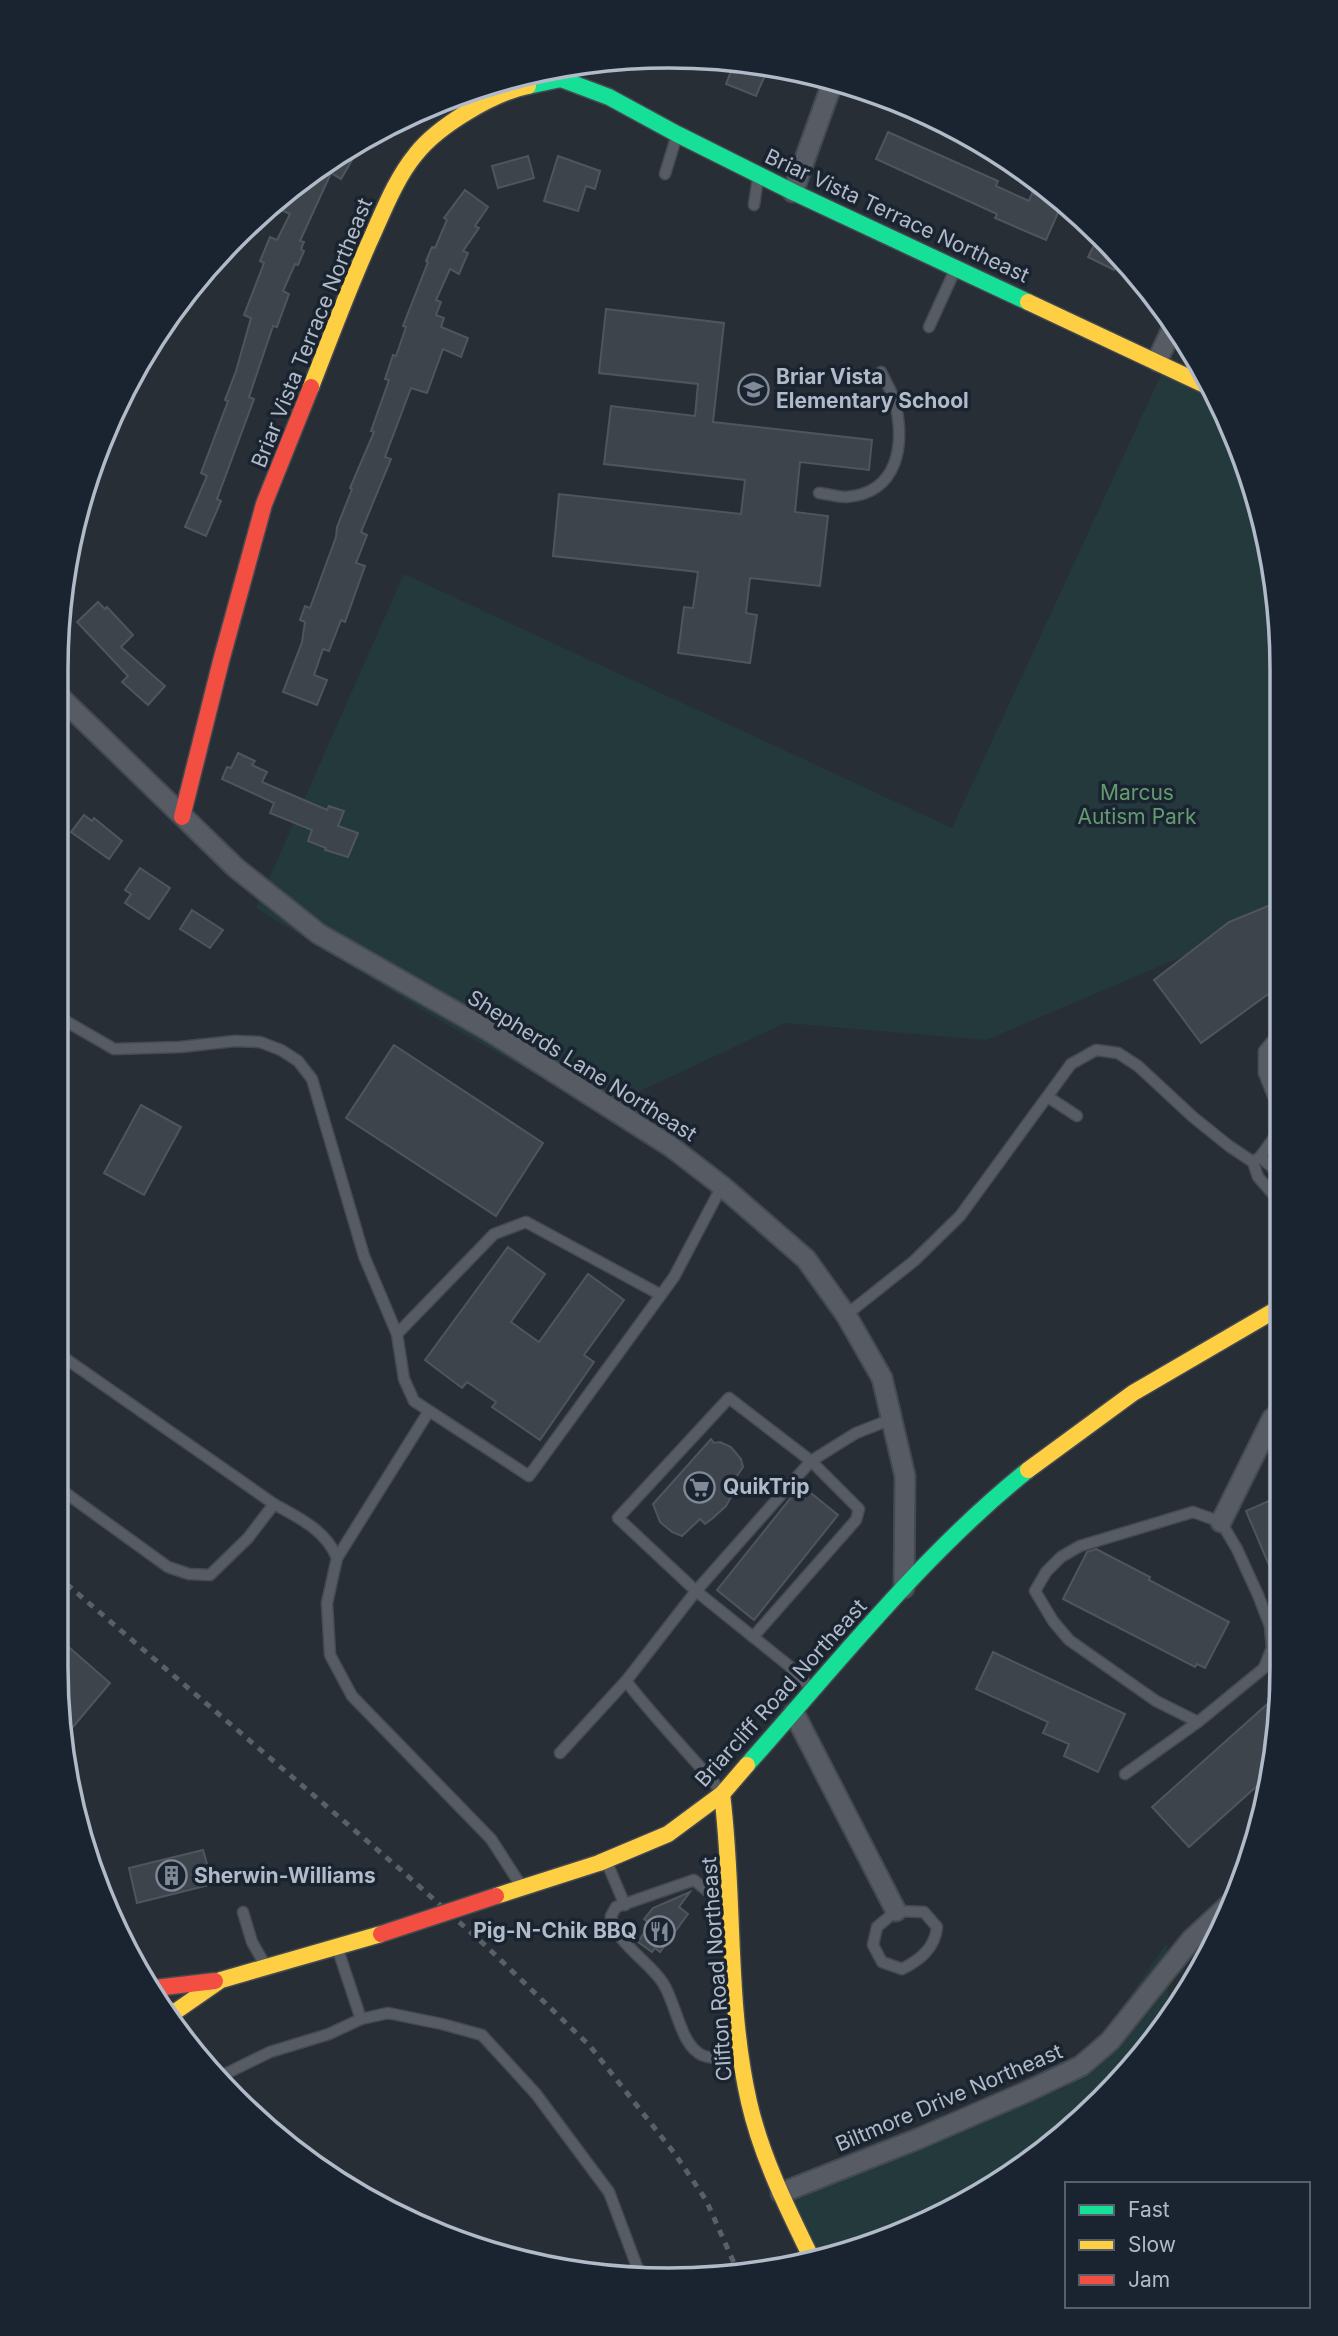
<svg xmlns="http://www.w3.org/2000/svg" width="1338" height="2336" font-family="Inter,sans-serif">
<rect width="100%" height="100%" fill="#272e36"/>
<!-- green -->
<g fill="#24393c">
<polygon points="1165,366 1212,395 1249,472 1277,589 1278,916 986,1040 785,1023 600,1110 444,1023 256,908 404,574 952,828"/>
<polygon points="1167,1943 1169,2012 1073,2128 903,2233 802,2257 771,2193 1065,2088"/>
</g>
<!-- building -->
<g fill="#3e444c" stroke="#4f555e" stroke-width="2">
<polygon points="735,61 769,66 756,96 726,84"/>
<polygon points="888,132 998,181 996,186 1029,201 1032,193 1061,206 1046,240 995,218 997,214 876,159"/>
<polygon points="363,141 341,179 331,173 300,241 304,242 301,249 304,251 298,265 295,264 283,291 289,294 277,327 273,326 249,397 254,399 217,499 221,501 206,536 185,527 207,476 201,473 228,401 225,400 236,371 251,318 244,315 264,263 260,261 270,237 277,240 290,214 279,209 287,191 296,196 305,177"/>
<polygon points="528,156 534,178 498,188 492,166"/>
<polygon points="558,156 600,171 595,189 586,186 578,211 544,201"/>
<polygon points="465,190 488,207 475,226 479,228 463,251 468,253 459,274 450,269 436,300 441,302 436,315 444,318 441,327 468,338 461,357 443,349 427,393 411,388 385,457 391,459 361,532 367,535 356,563 365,566 345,622 341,620 329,651 323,649 314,675 327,680 317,705 283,692 302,642 305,622 300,620 305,606 310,608 336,537 337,527 352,489 350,488 374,432 371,431 389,380 385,379 393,355 396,356 406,327 403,326 428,262 426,261 432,247 435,248 447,220 444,218"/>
<polygon points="1100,234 1120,257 1114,270 1088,257"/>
<polygon points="606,309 724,323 713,422 872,440 869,470 800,462 795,512 828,516 820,586 750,578 746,613 757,615 750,663 678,653 684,607 693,608 698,572 553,556 559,494 741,514 745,480 604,464 611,406 695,416 698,384 599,373"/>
<polygon points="98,602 105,609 107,607 133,635 121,647 165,686 148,705 122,682 128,676 77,622"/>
<polygon points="238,753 255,761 252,765 267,772 262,782 327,810 329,806 344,811 338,826 358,833 348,857 325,850 326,848 308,841 312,830 270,813 274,803 222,779 227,767 231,768"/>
<polygon points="84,815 92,821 94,818 122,841 109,859 71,832"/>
<polygon points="140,868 170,888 149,919 125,903 131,894 125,890"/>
<polygon points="1278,902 1278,992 1267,995 1201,1043 1154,980 1229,922"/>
<polygon points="192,910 223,930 210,948 180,929"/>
<polygon points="394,1045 543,1143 496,1216 346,1118"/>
<polygon points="141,1105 181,1127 144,1195 104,1173"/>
<polygon points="508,1247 545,1274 511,1322 539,1342 588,1274 624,1300 584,1355 594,1362 540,1440 492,1407 496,1402 467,1382 462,1388 425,1360"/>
<polygon points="711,1439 714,1443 720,1442 731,1447 741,1459 743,1467 730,1486 735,1490 726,1506 713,1518 705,1524 700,1519 682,1536 672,1532 660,1522 653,1504"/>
<polygon points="801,1485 838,1515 754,1620 717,1590"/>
<polygon points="1280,1496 1280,1591 1246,1511"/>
<polygon points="1096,1549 1150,1577 1149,1580 1229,1622 1205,1668 1197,1664 1195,1667 1063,1599 1087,1552"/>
<polygon points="56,1636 110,1683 67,1734 56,1667"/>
<polygon points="993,1652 1125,1714 1098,1772 1064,1756 1069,1744 1043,1733 1048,1722 976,1689"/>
<polygon points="1274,1698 1281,1707 1267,1777 1189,1847 1152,1807"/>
<polygon points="203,1850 213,1884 137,1903 129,1868"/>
<polygon points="690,1892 679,1907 688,1914 660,1952 655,1948 652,1952 638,1942 650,1924 644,1919 653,1908"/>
</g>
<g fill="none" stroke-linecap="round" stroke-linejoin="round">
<defs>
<g id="lane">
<polyline points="665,174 676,138"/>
<polyline points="754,205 758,178"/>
<polyline points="929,327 955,270"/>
<path d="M819,493C828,494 838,497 846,497C899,493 905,444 895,402C892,392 886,382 881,372"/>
<polyline points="57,1016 114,1049 180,1047 235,1041 260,1042 281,1050 298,1061 312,1079 364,1256 397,1334 404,1379 414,1401 529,1476 674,1277 722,1186"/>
<polyline points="1278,1034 1264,1051 1264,1073 1279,1111"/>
<polyline points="1048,1097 1077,1116"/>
<polyline points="1260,1157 1279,1131"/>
<polyline points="1253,1162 1260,1157 1279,1173"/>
<polyline points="846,1315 914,1261 960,1216 1071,1064 1096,1050 1118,1053 1138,1066 1193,1117 1229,1146 1253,1162 1258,1177 1279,1201"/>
<polyline points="397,1334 494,1234 526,1222 661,1295"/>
<polyline points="56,1352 274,1504"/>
<polyline points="429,1411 337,1558 327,1603 330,1655 352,1696 491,1839 520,1884"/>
<path d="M56,1486L168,1567L189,1574L210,1575L248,1538L274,1504C299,1518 326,1530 337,1558"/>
<polyline points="626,1681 696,1591 618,1518 729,1398 811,1461 859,1509 856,1520 753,1637"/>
<polyline points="811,1688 788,1665 696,1591 811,1461 856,1433 892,1419"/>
<path d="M560,1753L626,1681C656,1720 689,1753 720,1790"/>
<polyline points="1125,1774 1198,1722 1264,1668 1272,1648 1270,1626 1258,1595 1237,1549 1221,1522 1193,1512 1080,1546 1061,1557 1046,1572 1035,1591 1053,1621 1069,1640 1156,1701 1198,1722"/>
<polyline points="607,1863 625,1905"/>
<path d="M729,1897L706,1890L694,1880L616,1907L611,1916C616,1944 648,1960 663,1983C675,2002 680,2038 696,2051C706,2061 724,2057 737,2057"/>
<path d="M896,1911L924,1912L937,1927C935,1948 920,1960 902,1969L882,1962L873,1945L877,1927Z"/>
<polyline points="243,1912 252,1942 264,1963"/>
<polyline points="338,1950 361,2019"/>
<polyline points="221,2076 270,2052 329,2034 361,2019 388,2013 442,2024 482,2035 536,2094 609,2192 639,2272"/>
<polyline points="508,2258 515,2259"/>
</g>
<g id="street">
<polyline points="793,192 833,81"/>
<polyline points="1157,361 1175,323"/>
<polyline points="57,694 236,868 319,934 491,1032 670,1146 722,1186 806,1259 846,1315 882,1378 905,1476 904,1588"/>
<polyline points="1221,1522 1272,1419 1280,1412"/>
<polyline points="794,1713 896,1911"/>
<polyline points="781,2193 920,2138 1026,2092 1081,2066 1110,2041 1191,1940 1233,1901"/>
</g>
<g id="fast">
<polyline points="528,86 561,79 609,97 677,134 793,192 1028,302"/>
<path d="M747,1765C836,1665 923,1554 1028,1470"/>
</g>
<g id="slow">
<polyline points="1028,302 1207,386"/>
<path d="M311,387C331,336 350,284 373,234C385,207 397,177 416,154C438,126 493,93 528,86"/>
<polyline points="1028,1470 1133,1393 1279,1308"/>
<path d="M722,1794C735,1896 726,2001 749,2102C761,2155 786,2206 810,2255"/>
<polyline points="496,1896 599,1863 668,1834 722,1794 747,1765"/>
<polyline points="169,2016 221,1980 381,1934"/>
</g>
<g id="jam">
<polyline points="182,817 221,661 264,504 311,387"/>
<polyline points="155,1988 215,1981"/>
</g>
</defs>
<!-- lane casing -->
<use href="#lane" stroke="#454a51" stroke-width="13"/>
<!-- street casing -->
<use href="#street" stroke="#454a51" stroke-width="23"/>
<!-- fast casing -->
<use href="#fast" stroke="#454a51" stroke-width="19"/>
<!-- slow casing -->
<use href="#slow" stroke="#454a51" stroke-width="19"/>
<!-- jam casing -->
<use href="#jam" stroke="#454a51" stroke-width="19"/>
<!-- lane -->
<use href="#lane" stroke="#575c64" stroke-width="10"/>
<!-- street -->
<use href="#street" stroke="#575c64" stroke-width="19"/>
<!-- fast -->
<use href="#fast" stroke="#16e098" stroke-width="16"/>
<!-- slow -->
<use href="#slow" stroke="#ffcf43" stroke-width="16"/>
<!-- jam -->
<use href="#jam" stroke="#f24e42" stroke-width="16"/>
<!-- rail -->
<polyline stroke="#5a6068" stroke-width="5" stroke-dasharray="7 7" stroke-linecap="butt" points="56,1575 401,1870 487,1947 590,2046 675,2154 706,2200 738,2272"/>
<defs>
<polyline id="jam-bridge" points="381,1934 496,1896"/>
</defs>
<!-- jam-bridge casing -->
<use href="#jam-bridge" stroke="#454a51" stroke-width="19" stroke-linecap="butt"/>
<!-- jam-bridge -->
<use href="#jam-bridge" stroke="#f24e42" stroke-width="16"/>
</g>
<!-- icons -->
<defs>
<symbol id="school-ring" viewBox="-11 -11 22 22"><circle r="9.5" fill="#1a2431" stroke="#808995" stroke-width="1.5"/><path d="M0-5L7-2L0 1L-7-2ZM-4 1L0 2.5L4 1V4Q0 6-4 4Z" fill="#808995"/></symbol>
<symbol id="supermarket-ring" viewBox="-11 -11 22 22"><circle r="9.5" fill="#1a2431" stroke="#808995" stroke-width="1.5"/><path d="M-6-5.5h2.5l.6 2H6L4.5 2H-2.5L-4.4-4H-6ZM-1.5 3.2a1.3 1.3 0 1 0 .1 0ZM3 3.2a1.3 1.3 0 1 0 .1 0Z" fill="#808995"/></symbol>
<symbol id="building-ring" viewBox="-11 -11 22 22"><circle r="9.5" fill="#1a2431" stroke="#808995" stroke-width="1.5"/><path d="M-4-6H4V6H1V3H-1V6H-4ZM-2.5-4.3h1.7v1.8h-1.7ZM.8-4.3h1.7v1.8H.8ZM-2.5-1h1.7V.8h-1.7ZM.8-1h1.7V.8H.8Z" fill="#808995"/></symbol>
<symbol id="restaurant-ring" viewBox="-11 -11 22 22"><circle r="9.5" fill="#1a2431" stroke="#808995" stroke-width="1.5"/><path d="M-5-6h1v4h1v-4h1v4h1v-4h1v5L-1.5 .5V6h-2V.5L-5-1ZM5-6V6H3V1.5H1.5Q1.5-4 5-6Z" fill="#808995"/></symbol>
</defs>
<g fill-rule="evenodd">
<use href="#school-ring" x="736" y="372" width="35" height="35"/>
<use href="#supermarket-ring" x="682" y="1470" width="35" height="35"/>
<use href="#building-ring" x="154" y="1858" width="35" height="35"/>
<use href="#restaurant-ring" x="642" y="1914" width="35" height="35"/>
</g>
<g text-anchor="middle" stroke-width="7" stroke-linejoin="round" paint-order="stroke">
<!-- street labels -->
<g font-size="21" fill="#b0bac8" stroke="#1a2431">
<text transform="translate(897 216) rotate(25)" y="7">Briar Vista Terrace Northeast</text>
<text transform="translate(312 333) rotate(-68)" y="7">Briar Vista Terrace Northeast</text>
<text transform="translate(582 1066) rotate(32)" y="7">Shepherds Lane Northeast</text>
<text transform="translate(781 1693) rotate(-48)" y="7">Briarcliff Road Northeast</text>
<text transform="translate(717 1969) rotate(-94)" y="7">Clifton Road Northeast</text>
<text transform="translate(949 2098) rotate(-23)" y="7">Biltmore Drive Northeast</text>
</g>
<!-- poi labels -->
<g font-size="21" font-weight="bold" fill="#b0bac8" stroke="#1a2431" text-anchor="start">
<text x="776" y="384">Briar Vista<tspan x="776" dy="24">Elementary School</tspan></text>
<text x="723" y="1494">QuikTrip</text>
<text x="194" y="1883">Sherwin-Williams</text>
<text x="637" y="1938" text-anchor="end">Pig-N-Chik BBQ</text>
</g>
<!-- park labels -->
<g font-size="21" fill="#659b6f" stroke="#1a2431">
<text x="1137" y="800">Marcus<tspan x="1137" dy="24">Autism Park</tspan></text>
</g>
</g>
<!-- crop -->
<path d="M0 0H1338V2336H0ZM669 68H669A601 601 0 0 1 1270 669V1667A601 601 0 0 1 669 2268H669A601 601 0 0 1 68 1667V669A601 601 0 0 1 669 68Z" fill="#1a2431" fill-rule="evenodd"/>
<path fill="none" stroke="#b0bac8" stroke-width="3.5" d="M669 68H669A601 601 0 0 1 1270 669V1667A601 601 0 0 1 669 2268H669A601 601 0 0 1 68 1667V669A601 601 0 0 1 669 68Z"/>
<!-- legend -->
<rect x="1065" y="2182" width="245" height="126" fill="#1a2431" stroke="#56606d" stroke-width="2"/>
<rect x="1079" y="2205" width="35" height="10" fill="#16e098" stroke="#56606d" stroke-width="2"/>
<text x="1128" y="2217" font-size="21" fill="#b0bac8">Fast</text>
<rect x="1079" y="2240" width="35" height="10" fill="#ffcf43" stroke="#56606d" stroke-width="2"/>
<text x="1128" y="2252" font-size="21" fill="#b0bac8">Slow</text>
<rect x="1079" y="2275" width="35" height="10" fill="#f24e42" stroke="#56606d" stroke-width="2"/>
<text x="1128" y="2287" font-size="21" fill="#b0bac8">Jam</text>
</svg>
